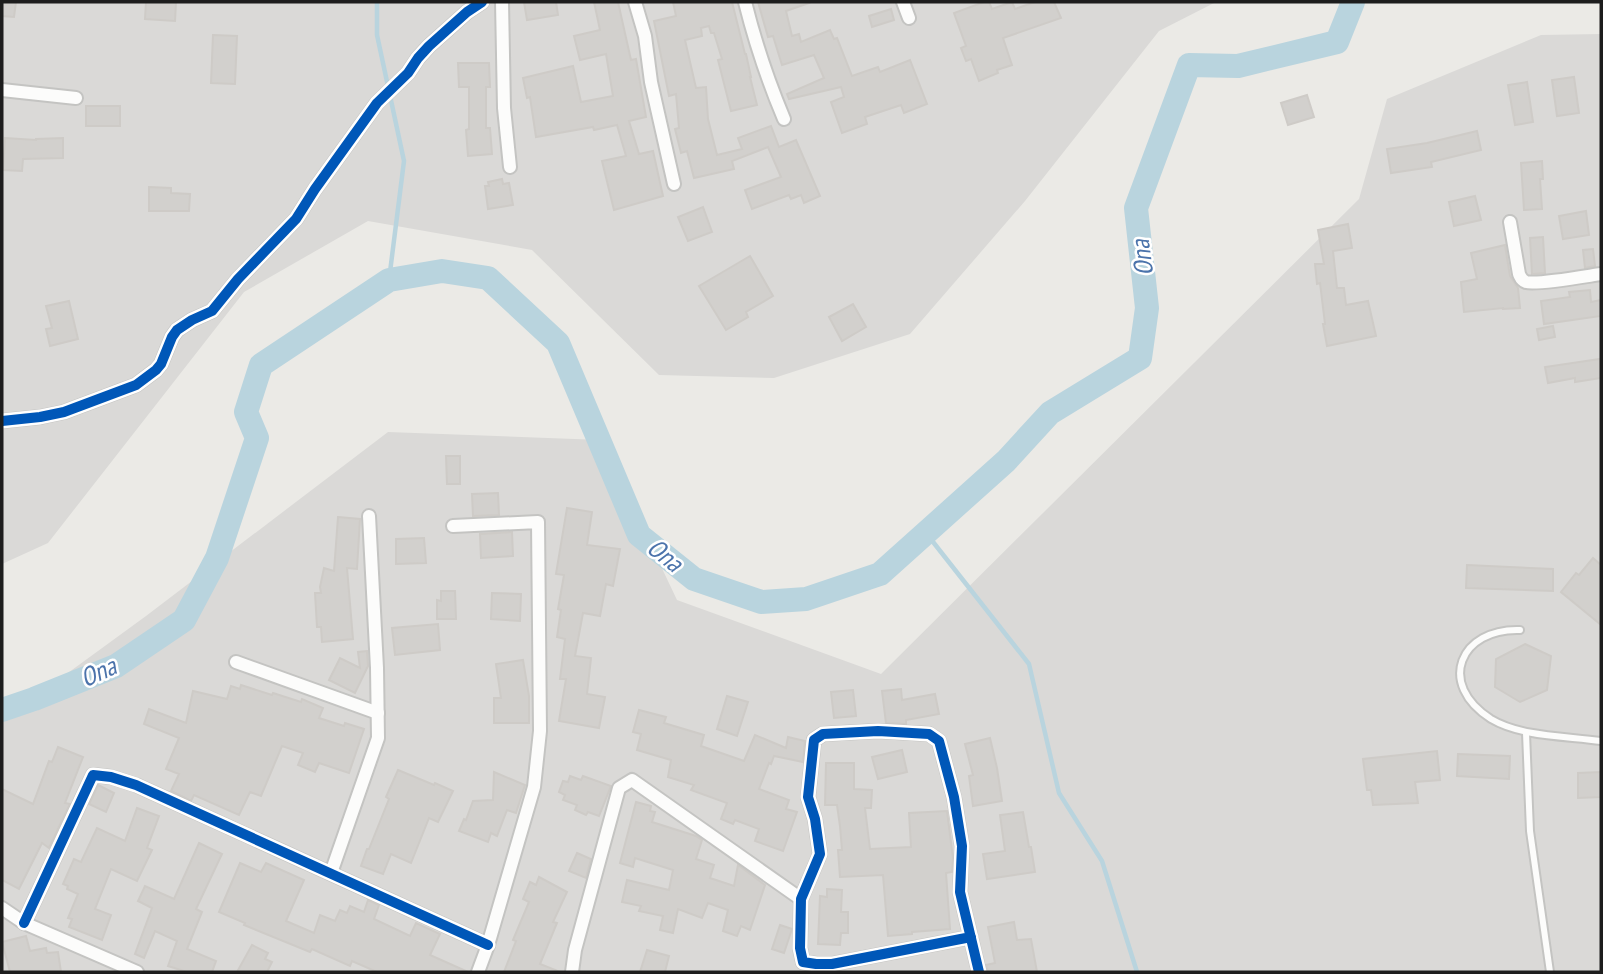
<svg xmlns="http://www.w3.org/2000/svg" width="1603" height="974" font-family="'PT Sans Narrow',sans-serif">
<rect width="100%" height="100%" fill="#ebeae6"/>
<!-- residential -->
<g fill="#dad9d7">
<polygon points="2,2 1216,2 1159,31 1025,201 910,334 774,378 659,375 532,250 368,221 244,292 48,543 2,564"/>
<polygon points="1601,34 1601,972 2,972 2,721 146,616 388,432 601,440 677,600 881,674 1359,199 1387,99 1541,35"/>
</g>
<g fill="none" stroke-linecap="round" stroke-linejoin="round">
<!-- stream -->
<g stroke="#b9d4de" stroke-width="4.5">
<polyline points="377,2 377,35 404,161 389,280"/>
<polyline points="926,533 1029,664 1059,793 1102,861 1137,972"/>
</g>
<!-- river -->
<polyline stroke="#b9d4de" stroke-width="24" points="2,710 34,699 116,666 184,620 217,558 257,438 246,412 261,365 389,280 442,271 488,278 558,343 639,535 694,579 761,602 806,599 880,574 1006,461 1050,413 1140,358 1147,308 1136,208 1189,65 1238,66 1337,42 1353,2"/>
</g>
<!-- building -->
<g fill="#d2d0cd" stroke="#cecbc7" stroke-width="2">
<polygon points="2,2 16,2 14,17 2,16"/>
<polygon points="146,2 176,2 175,21 145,19"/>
<polygon points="524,2 556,2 558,15 527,20"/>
<polygon points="594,2 618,2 631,60 636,59 646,117 629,121 639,154 653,151 663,196 614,210 602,161 626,156 617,125 594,130 593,127 536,137 530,97 527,98 523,78 573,66 581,102 613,96 606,54 580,60 574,36 600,30"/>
<polygon points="673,2 732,2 745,54 746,54 751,77 750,77 757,105 731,111 718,60 722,59 714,33 711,33 709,26 701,28 702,36 685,40 696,88 706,87 708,119 717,155 742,149 738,138 771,126 779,147 796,140 820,196 804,203 801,195 791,199 789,195 752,209 745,190 781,177 768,147 732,161 734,169 694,178 687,151 681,153 675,129 679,128 676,94 669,96 654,21 676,16"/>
<polygon points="758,2 808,2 809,3 786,11 792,36 799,34 801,42 830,30 834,39 837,38 852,76 878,67 880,72 910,60 927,104 904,113 901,105 865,117 867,124 842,133 831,102 844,97 841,87 789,99 787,94 824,78 814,55 782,65 773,36 768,37"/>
<polygon points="984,2 989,2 992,9 1012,2 1015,9 1035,2 1054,2 1061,18 1003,38 1012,65 997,70 998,73 979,81 971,59 966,61 961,48 966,46 954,13"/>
<polygon points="891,9 894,20 872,27 869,16"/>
<polygon points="213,35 237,36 235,84 211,83"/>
<polygon points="458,63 489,63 490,87 486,87 486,128 490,128 492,154 468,156 466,130 469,129 469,87 459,87"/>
<polygon points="1574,77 1579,113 1557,116 1552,80"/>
<polygon points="1527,82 1533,122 1515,125 1508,85"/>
<polygon points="1307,95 1314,117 1288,125 1281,103"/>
<rect x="86" y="106" width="34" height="20"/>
<polygon points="1477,131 1481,150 1431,162 1432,167 1391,173 1387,149 1427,143"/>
<polygon points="5,138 36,140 36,139 63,138 63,158 23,159 22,171 3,170"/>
<polygon points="1542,161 1543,179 1540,179 1542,209 1524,210 1521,163"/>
<polygon points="502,179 503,184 509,183 513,205 488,209 485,186 489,186 488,182"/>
<polygon points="149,187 171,188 171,193 190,194 189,211 149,211"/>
<polygon points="1475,196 1481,220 1454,226 1449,202"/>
<polygon points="703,207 712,232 688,241 678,217"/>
<polygon points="1586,211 1589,235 1563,239 1559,216"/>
<polygon points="1348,224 1352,248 1333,251 1337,288 1344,288 1346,305 1368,301 1376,336 1327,346 1323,324 1325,324 1320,283 1317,284 1315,264 1324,264 1318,230"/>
<polygon points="1543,237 1545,273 1532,274 1530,238"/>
<polygon points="1505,245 1510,276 1518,288 1520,308 1503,309 1503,308 1464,312 1461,282 1477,279 1471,253"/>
<polygon points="1593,249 1595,266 1585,268 1583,250"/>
<polygon points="750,256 773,296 746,312 748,317 726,330 699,286"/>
<polygon points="1590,290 1591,302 1601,300 1601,316 1544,324 1541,301 1570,297 1569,292"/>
<polygon points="69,301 78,339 50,346 46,329 52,328 46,306"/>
<polygon points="853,304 866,327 842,341 829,317"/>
<polygon points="1553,326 1555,337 1539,340 1537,329"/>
<polygon points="1600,359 1601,378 1575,382 1575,378 1548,383 1545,367"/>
<polygon points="446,456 460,456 460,484 447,484"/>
<polygon points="498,493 499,515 473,516 472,494"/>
<polygon points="567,508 592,512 587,545 620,549 613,586 606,584 600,616 583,613 575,656 591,658 587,694 605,697 599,728 559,721 566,679 560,679 565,639 557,637 561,610 558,609 564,575 556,574"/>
<polygon points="338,517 360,519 357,569 347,568 353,639 322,642 321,627 317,627 315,593 321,593 320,587 324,568 334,571"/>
<polygon points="512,532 513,556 481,558 480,534"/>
<polygon points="424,538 426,563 396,564 396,539"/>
<polygon points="1593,558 1601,565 1601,625 1561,592 1576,573 1579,575"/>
<polygon points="1467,565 1553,569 1553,591 1466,588"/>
<polygon points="441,591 455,591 456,619 437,619 437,600 441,601"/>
<polygon points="492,593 521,594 520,621 491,619"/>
<polygon points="438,624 440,650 395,655 392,628"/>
<polygon points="1525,644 1551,656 1547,690 1520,702 1495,687 1496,659"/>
<polygon points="367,651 368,666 355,693 329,680 340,658 360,668 358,652"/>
<polygon points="523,660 529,696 529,723 494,723 494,698 501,698 496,664"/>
<polygon points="241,685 272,695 273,693 301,702 302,699 323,708 319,718 344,726 345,723 364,729 349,773 319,763 315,772 298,765 303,753 282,746 261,796 250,792 239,815 194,795 191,801 171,791 179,774 166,769 179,738 144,724 149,709 186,723 193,691 227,699 231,686 240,689"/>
<polygon points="901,689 902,700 935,694 939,714 906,720 906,724 886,723 882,691"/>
<polygon points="853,690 856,716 834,718 831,692"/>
<polygon points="727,696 748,702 737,736 717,729"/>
<polygon points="639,710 666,717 664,723 704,735 701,746 744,761 755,735 786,748 788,737 805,741 803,762 774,756 771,764 769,763 759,789 789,800 786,809 797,812 783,851 755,841 759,829 735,820 733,824 721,819 727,803 691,790 694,785 668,777 671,760 637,750 641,734 633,732"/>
<polygon points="990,738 997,768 1002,801 973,806 969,776 973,775 965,744"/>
<polygon points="58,747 83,757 65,803 70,804 49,848 42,843 19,889 2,880 2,789 33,804 49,761 52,762"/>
<polygon points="902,750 907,772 878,779 872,757"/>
<polygon points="1437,751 1440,780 1415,782 1418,803 1373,805 1371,790 1367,790 1363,759"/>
<polygon points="1458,754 1510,756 1509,779 1457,776"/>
<polygon points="826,763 854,763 854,789 872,790 871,808 865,808 870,849 911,847 909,813 947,811 953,858 952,872 946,873 950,929 912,932 912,934 888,936 883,875 840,877 838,850 842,850 840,826 837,805 825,805"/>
<polygon points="398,770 434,785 435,783 453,791 438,822 429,818 411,863 391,854 383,874 361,866 367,849 369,849 389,799 386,797"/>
<polygon points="494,772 525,785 516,813 507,810 497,836 491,833 488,842 459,831 464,819 466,820 473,801 493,800"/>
<polygon points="1601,772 1601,797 1578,798 1578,773"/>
<polygon points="570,776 581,780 583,776 611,786 599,816 588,812 586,815 575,810 577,805 563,800 565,795 559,792 563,781 568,782"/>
<polygon points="98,785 114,793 106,812 89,804"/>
<polygon points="636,802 651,806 650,811 655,812 652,822 696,836 702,840 696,859 714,865 710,878 734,886 738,865 765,885 750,930 741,926 737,936 723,931 728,910 708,903 702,918 678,909 673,933 660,930 663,916 639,911 641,906 622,902 627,880 669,890 673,870 635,858 633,867 620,863"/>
<polygon points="137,808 159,816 147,848 152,850 137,881 111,869 95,909 111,915 102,940 69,927 72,919 68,918 78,894 67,889 68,886 63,884 74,859 81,862 97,828 125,841"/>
<polygon points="1023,812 1029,847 1031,847 1035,872 987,879 983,854 1005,851 1000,815"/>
<polygon points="199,843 222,854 196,909 202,912 187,949 216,961 212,972 187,972 168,966 177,941 155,931 144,958 135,954 152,908 138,901 145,886 174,899"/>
<polygon points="577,853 591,859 586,878 569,871"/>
<polygon points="240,863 261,872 266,863 304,880 286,921 314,933 320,915 335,921 340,910 347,913 350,906 364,912 368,900 379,905 374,919 410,936 416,923 440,934 430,955 468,972 377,972 352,961 350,966 312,949 310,952 244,925 245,923 219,912"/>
<polygon points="539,877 567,892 553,922 557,923 540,964 560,972 504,972 516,941 513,940 529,902 523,899 530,882 536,885"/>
<polygon points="827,889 842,890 841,912 848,912 848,933 841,933 840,945 818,944 820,896 827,897"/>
<polygon points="1014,922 1017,940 1031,939 1037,972 988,972 986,965 995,963 988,927"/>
<polygon points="780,925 792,929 784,953 772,949"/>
<polygon points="26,936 30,951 46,948 47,953 58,952 61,972 10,972 2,942"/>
<polygon points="252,945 268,953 265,959 272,962 267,972 237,972"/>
<polygon points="647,950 669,956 665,972 640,972"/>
</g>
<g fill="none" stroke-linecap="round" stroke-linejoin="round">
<defs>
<g id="service">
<path d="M1520,630C1460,628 1436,684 1491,719C1521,737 1567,736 1601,741"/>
<polyline points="1526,733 1530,831 1550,972"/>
</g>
<g id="minor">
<polyline points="502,2 504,108 510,167"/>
<polyline points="635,2 645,36 651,82 674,184"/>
<path d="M745,2C755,42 768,81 784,119"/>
<polyline points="903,2 909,18"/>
<polyline points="2,90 76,98"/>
<path d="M1510,222L1519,274C1521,278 1521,280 1526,282C1538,285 1587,276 1601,274"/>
<polyline points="2,421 40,417 64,412 136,385 156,370 161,364 172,337 177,330 192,320 212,311 238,279 296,219 315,189 377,103 408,73 418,58 429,46 467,12 482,2"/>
<polyline points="453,526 538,522 540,731 534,787 488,945 478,972"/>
<polyline points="236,662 378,713"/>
<polyline points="331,873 378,738 377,668 369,516"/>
<polyline points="2,908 24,923 137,972"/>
<polyline points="24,923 93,775 111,777 136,785 488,945"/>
<polyline points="971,937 832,964 816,964 803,962 800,948 801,899 820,854 815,819 808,797 814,740 823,734 878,731 929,734 939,741 954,797 962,846 960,892 979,972"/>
<polyline points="572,972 575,950 619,788 632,780 801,899"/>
</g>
</defs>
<!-- service casing -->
<use href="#service" stroke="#c4c4c2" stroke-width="10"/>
<!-- minor casing -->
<use href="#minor" stroke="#c4c4c2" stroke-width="16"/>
<!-- service -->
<use href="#service" stroke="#fcfcfb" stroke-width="6"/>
<!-- minor -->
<use href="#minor" stroke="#fcfcfb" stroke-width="12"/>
<defs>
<g id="cycleway">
<polyline points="2,421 40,417 64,412 136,385 156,370 161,364 172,337 177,330 192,320 212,311 238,279 296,219 315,189 377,103 408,73 418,58 429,46 467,12 482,2"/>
<polyline points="24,923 93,775 111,777 136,785 488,945"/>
<polyline points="971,937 832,964 816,964 803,962 800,948 801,899 820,854 815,819 808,797 814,740 823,734 878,731 929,734 939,741 954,797 962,846 960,892 979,972"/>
</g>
</defs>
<!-- cycleway casing -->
<use href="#cycleway" stroke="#fff" stroke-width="15"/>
<!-- cycleway -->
<use href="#cycleway" stroke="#0057b8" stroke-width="10"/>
</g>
<g text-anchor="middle" stroke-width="5" stroke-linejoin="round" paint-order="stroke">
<!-- water labels -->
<g font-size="26" font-style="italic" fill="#4b73ab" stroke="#fff">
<text transform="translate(1142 258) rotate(-97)" y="9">Ona</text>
<text transform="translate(665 555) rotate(39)" y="9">Ona</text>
<text transform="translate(98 672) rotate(-24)" y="9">Ona</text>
</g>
</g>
<!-- border -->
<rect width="1603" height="974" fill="none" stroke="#1d1d1d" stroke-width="7"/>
</svg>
